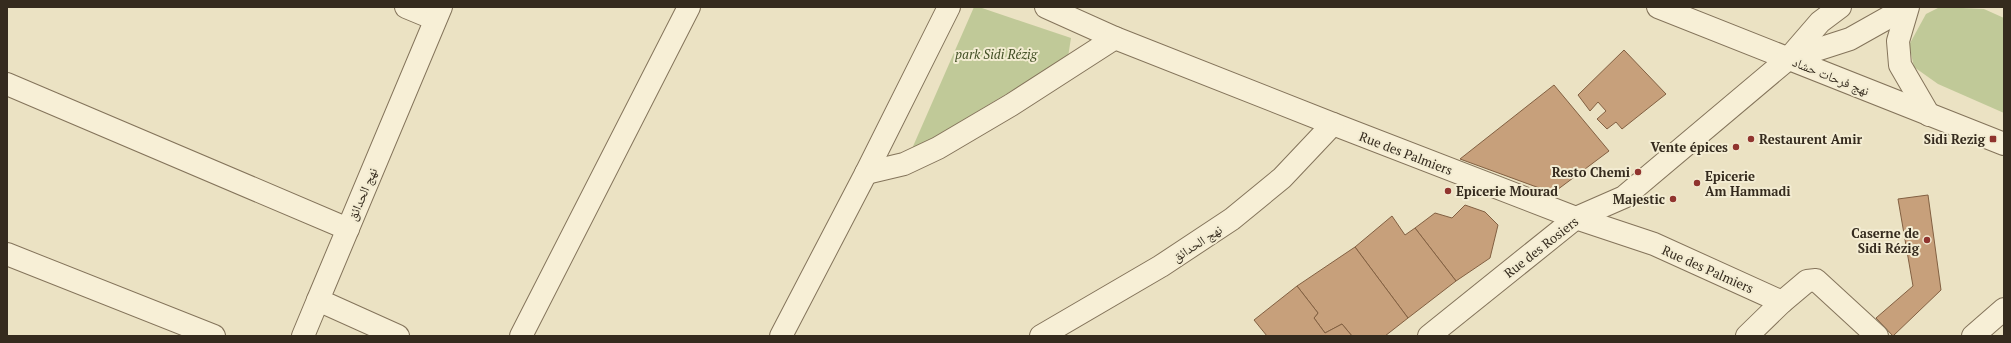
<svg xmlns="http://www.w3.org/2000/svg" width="2011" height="343" font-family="'PT Serif','Noto Naskh Arabic',serif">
<rect width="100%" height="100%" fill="#ebe2c3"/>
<!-- green -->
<g fill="#c0c998">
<polygon points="974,7 979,7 1071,38 1068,57 911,151"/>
<polygon points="1940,7 1984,9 2004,18 2004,113 1938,84 1914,67 1909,45 1926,14"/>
</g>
<!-- building -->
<g fill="#c7a07b" stroke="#826042">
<polygon points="1624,50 1666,94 1622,129 1616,122 1607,129 1597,119 1606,111 1598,102 1590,111 1578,95"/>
<polygon points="1554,85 1609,151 1553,193 1460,159"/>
<polygon points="1928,195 1941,290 1893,336 1876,318 1913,286 1898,199"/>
<polygon points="1465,205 1485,212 1498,225 1490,258 1456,281 1415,228 1435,213 1452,218"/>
<polygon points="1392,216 1405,235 1415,228 1456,281 1408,318 1355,247"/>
<polygon points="1355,247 1408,318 1385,336 1352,336 1342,324 1325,333 1314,318 1318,313 1297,286"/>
<polygon points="1297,286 1318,313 1314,318 1325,333 1342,324 1352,336 1267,336 1254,320"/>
</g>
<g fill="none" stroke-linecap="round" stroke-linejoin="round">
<defs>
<g id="minor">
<polyline points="406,7 435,19"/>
<polyline points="1046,7 1115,38 1333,124 1576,218 1654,244 1782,302 1807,281 1816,280 1877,336"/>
<polyline points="1658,7 2004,144"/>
<polyline points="1908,7 1898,41 1900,65 1929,115"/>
<polyline points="1788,59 1850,39 1907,7"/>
<polyline points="7,84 348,229"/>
<polyline points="866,173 904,164 938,148 1011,105 1115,38"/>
<polyline points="7,254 214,336"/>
<polyline points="303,336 318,300"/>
<polyline points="398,336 318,300 441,7"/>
<polyline points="521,336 689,7"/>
<polyline points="781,336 866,173 949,7"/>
<polyline points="1041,336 1161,266 1232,219 1282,178 1333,124"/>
<polyline points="1429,336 1576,218 1624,197 1788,59 1820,22 1840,7"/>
<polyline points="1747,336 1782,302"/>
<polyline points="1973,336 2004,309"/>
</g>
</defs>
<!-- minor casing -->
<use href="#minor" stroke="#84745b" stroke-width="24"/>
<!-- minor -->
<use href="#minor" stroke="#f7efd6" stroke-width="22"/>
</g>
<!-- markers -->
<g fill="#90342e" stroke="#f3ecd2" stroke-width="1.5">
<circle cx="1751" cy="139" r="4"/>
<rect x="1989" y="135" width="8" height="8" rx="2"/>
<circle cx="1736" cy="147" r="4"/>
<circle cx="1638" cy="172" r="4"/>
<circle cx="1697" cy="183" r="4"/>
<circle cx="1448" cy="191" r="4"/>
<circle cx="1673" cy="199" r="4"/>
<circle cx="1927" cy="240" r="4"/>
</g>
<g text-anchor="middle" stroke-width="4" stroke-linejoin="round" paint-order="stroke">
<!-- park labels -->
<g font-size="13" font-style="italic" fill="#435026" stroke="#f3ecd2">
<text x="996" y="59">park Sidi Rézig</text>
</g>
<!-- street labels -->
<g font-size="13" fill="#352b1e" stroke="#f3ecd2">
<text transform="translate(1831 76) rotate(22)" y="5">نهج فرحات حشاد</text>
<text transform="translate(1406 153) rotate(21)" y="5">Rue des Palmiers</text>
<text transform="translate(362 194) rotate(-67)" y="5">نهج الحدائق</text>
<text transform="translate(1197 243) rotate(-33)" y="5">نهج الحدائق</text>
<text transform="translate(1541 247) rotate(-38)" y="5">Rue des Rosiers</text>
<text transform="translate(1708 269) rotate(24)" y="5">Rue des Palmiers</text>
</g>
<!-- poi labels -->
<g font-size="13" font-weight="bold" fill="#352b1e" stroke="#f3ecd2" text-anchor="end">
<text x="1759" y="144" text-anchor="start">Restaurent Amir</text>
<text x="1985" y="144">Sidi Rezig</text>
<text x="1728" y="152">Vente épices</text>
<text x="1630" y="177">Resto Chemi</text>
<text x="1705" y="181" text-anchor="start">Epicerie<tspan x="1705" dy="15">Am Hammadi</tspan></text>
<text x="1456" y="196" text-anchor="start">Epicerie Mourad</text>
<text x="1665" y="204">Majestic</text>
<text x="1919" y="238">Caserne de<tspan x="1919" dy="15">Sidi Rézig</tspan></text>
</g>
</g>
<!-- border -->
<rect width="2011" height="343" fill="none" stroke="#352b1e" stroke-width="16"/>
</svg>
